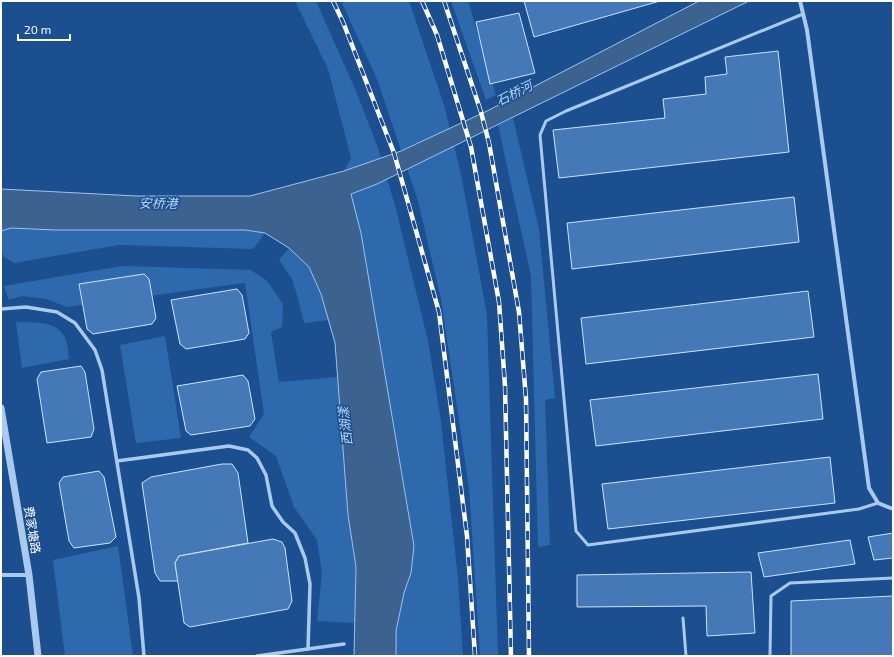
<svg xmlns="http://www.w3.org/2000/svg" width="894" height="657" font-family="'Exo 2','Noto Sans SC',sans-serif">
<rect width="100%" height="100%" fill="#1b4f8f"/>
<!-- green -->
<g fill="#2e69ad">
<polygon points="295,1 316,1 356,91 378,148 396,209 428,341 441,421 458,579 463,656 396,656 396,631 404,593 411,573 414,545 361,233 344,171 351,158 328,69"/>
<polygon points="341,1 409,1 444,105 461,174 487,315 498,656 480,656 469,488 441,299 418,201 377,79"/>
<polygon points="451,1 468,1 496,95 486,100"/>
<polygon points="513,118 539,229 555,398 545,400 550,545 538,547 531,276 498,125"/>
<polygon points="11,228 55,230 245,230 265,233 253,249 119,245 14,263 3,256 1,247 1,231"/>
<polygon points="289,248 309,267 321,294 329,320 304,323 297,295 292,279 279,260"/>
<polygon points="122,266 251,270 267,281 283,304 282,327 271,332 279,382 338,377 348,515 356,567 355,623 317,621 322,573 317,540 294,507 276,456 249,437 264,414 245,283 67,307 46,299 22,296 9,300 4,286"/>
<path d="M16,322C33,323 58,319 66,340C68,345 68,353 69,359L22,368Z"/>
<polygon points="165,336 181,438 136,443 120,345"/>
<polygon points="118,546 133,656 65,656 53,560"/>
</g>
<!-- water -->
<polygon fill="#3c6290" stroke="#9cc4f0" points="699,1 749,1 377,184 351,194 361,233 414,546 411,573 404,593 396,631 396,656 354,656 356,567 348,515 335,343 321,294 309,267 289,248 265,233 245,230 55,230 11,228 1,231 1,189 137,196 250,196 344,171 401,151 487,111"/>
<!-- building -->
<g fill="#4478b7" stroke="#cfe3fa">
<polygon points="524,1 660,1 534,37"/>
<polygon points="519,13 535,73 490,84 476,22"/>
<polygon points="778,51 789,152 559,178 553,130 665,118 663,99 706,94 705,77 727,74 725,57"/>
<polygon points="794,197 799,242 572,269 567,223"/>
<polygon points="144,274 149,279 156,318 152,324 93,334 87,329 79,284"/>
<polygon points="237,289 242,295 249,333 245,339 186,349 180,344 171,300"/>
<polygon points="808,291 814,337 586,364 581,318"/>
<polygon points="81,366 85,372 94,429 91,437 47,443 37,379 41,372"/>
<polygon points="818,374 823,419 596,446 590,400"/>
<polygon points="243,375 248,381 255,419 250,426 191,435 186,431 177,386"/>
<polygon points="830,457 835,503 608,529 602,484"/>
<polygon points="222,464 232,464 238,473 248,543 179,556 175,563 178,581 160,581 155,573 142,483 151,477"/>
<polygon points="99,471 104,477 116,537 110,543 74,548 69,541 59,483 63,477"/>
<polygon points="893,533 893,558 874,560 868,537"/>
<polygon points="273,539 282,542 285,548 292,601 288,609 190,627 184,623 175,563 179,556"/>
<polygon points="850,540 855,564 764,577 758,553"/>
<polygon points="751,572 755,633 707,636 706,606 577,607 577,575"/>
<polygon points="893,596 893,656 791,656 791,601"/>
</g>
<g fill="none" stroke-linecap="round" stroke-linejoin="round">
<!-- service -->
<g stroke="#a9c9ee" stroke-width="3">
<polyline points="803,14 566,111 546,121 540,135 576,531 588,545 859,509 878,503"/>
<polyline points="683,618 686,656"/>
<polyline points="770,656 771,596 790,583 893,578"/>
</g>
<!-- pedestrian -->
<g stroke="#a9c9ee" stroke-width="3.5">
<polyline points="1,309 26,307 57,312 75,323 95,350 102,370 139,598 144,656"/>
<polyline points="117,461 229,446 248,450 257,458 266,475 272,506 283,522 295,533 305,558 310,584 308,649"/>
<polyline points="257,656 344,644"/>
</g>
<!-- minor -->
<g stroke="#a9c9ee" stroke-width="4">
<polyline points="800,1 807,30 869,488 878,503 893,509"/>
<polyline points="1,575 29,575"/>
</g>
<!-- tertiary -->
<polyline stroke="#a9c9ee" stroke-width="7" points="1,408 29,575 38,656"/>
<defs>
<g id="rail">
<polyline points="333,1 343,22 394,153 439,312 467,536 475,656"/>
<polyline points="422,1 437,35 471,147 499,302 505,386 511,656"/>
<polyline points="444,1 481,112 489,143 519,312 526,399 529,656"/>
</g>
</defs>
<!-- rail casing -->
<use href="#rail" stroke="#fff" stroke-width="4.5"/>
<!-- rail -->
<use href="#rail" stroke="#1b4f8f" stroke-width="3" stroke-dasharray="9" stroke-linecap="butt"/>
</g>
<g text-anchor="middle" stroke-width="3" stroke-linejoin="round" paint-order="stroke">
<!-- street labels -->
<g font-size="12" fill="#fff" stroke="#1b4f8f">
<text transform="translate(32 530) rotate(81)" y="4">费家塘路</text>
</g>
<!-- water labels -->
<g font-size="13" font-style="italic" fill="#b5d3f5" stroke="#1b4f8f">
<text transform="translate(514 93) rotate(-27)" y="5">石桥河</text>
<text transform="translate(158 203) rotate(1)" y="5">安桥港</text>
<text transform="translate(345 426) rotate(-97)" y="5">西湖漾</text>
</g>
</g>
<!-- border -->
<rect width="894" height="657" fill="none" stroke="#ffffff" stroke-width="4"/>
<!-- scale -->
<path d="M18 34v6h52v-6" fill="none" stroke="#ffffff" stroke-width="2"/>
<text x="24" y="34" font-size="12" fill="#ffffff" stroke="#1b4f8f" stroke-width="3" paint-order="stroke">20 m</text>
</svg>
